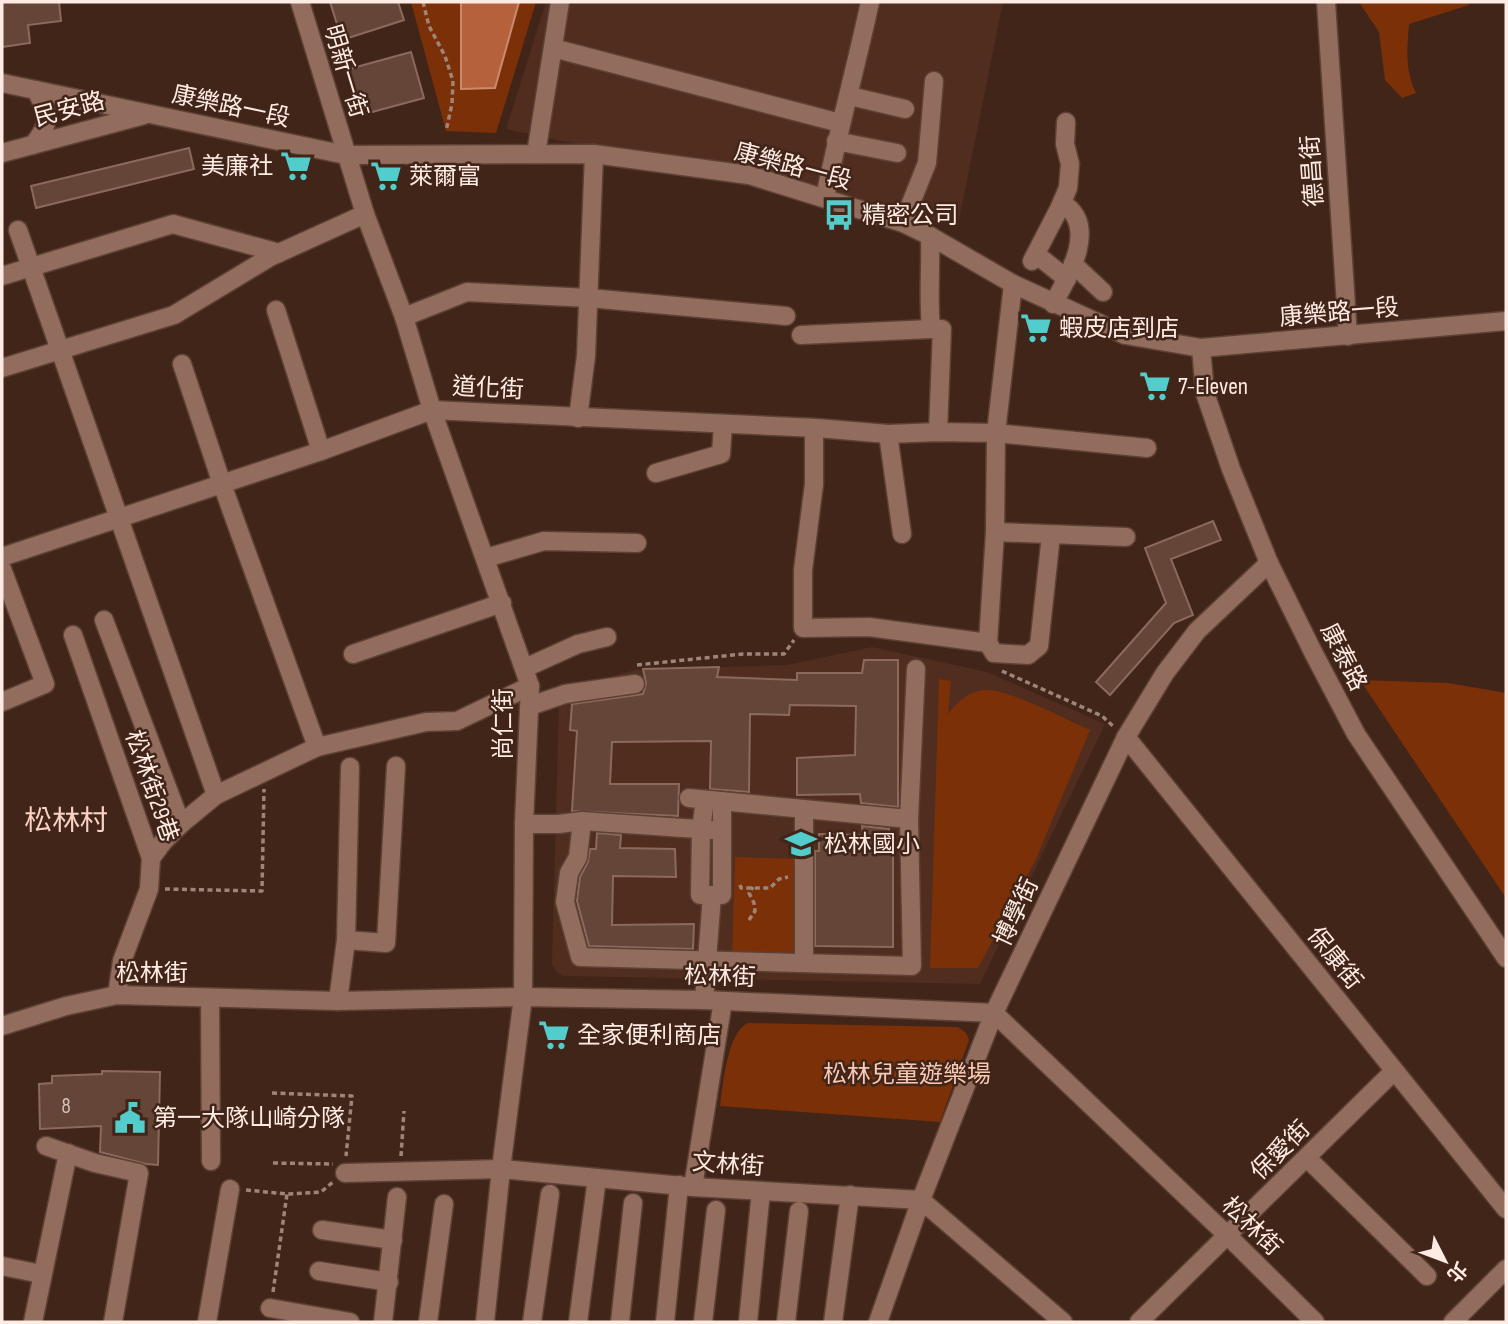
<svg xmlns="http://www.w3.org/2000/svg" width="1508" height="1324" font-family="'Sofia Sans Condensed','Noto Sans TC',sans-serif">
<rect width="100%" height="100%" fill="#422519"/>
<!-- built -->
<g fill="#502d1e">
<polygon points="546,2 1003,2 958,225 506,129"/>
<polygon points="872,647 987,672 1105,724 980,984 563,976 557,972 552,965 559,701 570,688 635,670 787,665"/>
</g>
<!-- green -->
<g fill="#7c3007">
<polygon points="411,2 536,2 496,133 446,131"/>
<path d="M1359,2H1468L1469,5L1409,24C1407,48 1405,71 1416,93L1402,98L1385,80L1379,32Z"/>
<path d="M939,679L951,681L948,714C957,703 967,692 983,690C1005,687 1067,720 1090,730L1036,859L978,968H930Z"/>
<polygon points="1360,680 1448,683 1506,693 1506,898"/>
<polygon points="735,857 798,859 795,958 732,956"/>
<path d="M748,1023L958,1027L966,1033L969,1040L940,1122L720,1106C723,1084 727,1033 748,1023Z"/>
</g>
<!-- water -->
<polygon fill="#b5613c" stroke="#cb8a6e" stroke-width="2" points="461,2 519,2 495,88 461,89"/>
<!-- building -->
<g fill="#644538" stroke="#8b6a5c" stroke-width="2">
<polygon points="2,2 59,2 61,21 28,25 30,43 2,47"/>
<polygon points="330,2 398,2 404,20 342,40"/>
<polygon points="411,52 424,98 361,115 349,69"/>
<polygon points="189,148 194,169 36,208 31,186"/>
<polygon points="1213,521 1221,540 1171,559 1193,615 1174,623 1110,695 1096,682 1166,603 1145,548"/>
<polygon points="864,660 898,660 898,807 861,803 860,794 797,795 797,758 855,755 856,706 790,705 789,715 750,714 749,792 710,789 711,741 612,742 610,784 679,784 678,816 572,811 577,731 570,730 572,704 643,694 646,683 643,669 719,667 717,677 797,680 797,673 862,673"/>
<polygon points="862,826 889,829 889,852 893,852 893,947 815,946 815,851 819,851 819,834 863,835"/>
<polygon points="597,833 621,835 620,848 675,849 676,877 613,876 612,925 694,924 693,949 589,946 577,901 580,877 588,862 590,849 596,849"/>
<polygon points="102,1071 160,1072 158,1165 146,1164 100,1152 101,1126 40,1129 39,1084 52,1083 52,1076 102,1074"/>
</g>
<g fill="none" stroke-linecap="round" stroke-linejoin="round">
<defs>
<g id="minor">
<polyline points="300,2 365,214 404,317 432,410 530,686 524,824 523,997 501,1169 485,1322"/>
<polyline points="1326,2 1348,336"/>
<polyline points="553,48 840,123"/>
<polyline points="2,83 346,155 594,154 749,175 903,223 930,236 1013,284 1125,335 1201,348 1506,321"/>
<polyline points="850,96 905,109"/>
<polyline points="836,141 897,153"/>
<path d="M33,145C52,121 49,116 36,90"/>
<polyline points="2,153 144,115"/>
<polyline points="536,154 560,2"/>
<path d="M825,197C838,132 856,67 870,2"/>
<polyline points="903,223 927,163 934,81"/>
<polyline points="18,230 216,795"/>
<path d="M930,236C931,267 928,298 931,329H942L938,432"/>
<polyline points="1037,255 1067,279"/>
<polyline points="1032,261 1059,209 1068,188 1070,164 1065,144 1066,122"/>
<polyline points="1073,264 1103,292"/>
<polyline points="2,276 173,224 279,253"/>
<path d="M1053,304C1069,276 1099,225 1062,203"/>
<polyline points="276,310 321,451"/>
<polyline points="404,317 467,292 589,298 786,316"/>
<polyline points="801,335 931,329"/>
<polyline points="1201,348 1205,393 1231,469 1269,563 1313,652 1356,734 1506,958"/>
<polyline points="182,364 222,484 317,747"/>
<polyline points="2,368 174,315 270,257 365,214"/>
<polyline points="578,418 586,356 594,154"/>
<polyline points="814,429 814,484 803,570 803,628 869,627 988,643"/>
<polyline points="888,434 902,534"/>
<polyline points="656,473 721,454 723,424"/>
<polyline points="995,532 1126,537"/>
<polyline points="2,557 321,451 432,410 817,428 888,434 938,432 996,433 1147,448"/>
<polyline points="486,558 544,541 637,543"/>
<polyline points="2,569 45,684 2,702"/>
<polyline points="104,620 181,824"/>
<polyline points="73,635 151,858 149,889 122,961 117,995"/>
<polyline points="988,643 995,532 996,433 1013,284"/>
<polyline points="988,643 994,653 1028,655 1039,646 1051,535"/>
<polyline points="353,654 502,603"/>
<polyline points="525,668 578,644 607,637"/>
<polyline points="530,706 565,694 635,684"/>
<polyline points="1126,737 1506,1209"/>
<polyline points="689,798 909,819"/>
<polyline points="705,800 701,829 700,895 722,895 722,801"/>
<polyline points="582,821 578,857 569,873 565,902 580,957 912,966 909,819 916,669"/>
<polyline points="524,824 559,824 582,821 712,830"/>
<polyline points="151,858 163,842 181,824 216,795 317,747 426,722 457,721 530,686"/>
<polyline points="346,940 386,943 396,766"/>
<polyline points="804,963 804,809"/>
<polyline points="210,998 211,1161"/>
<polyline points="704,1000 712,895"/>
<polyline points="338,1001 346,940 350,767"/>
<polyline points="2,1026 66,1006 117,995 338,1001 523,997 704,1000 994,1013 1228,1236 1315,1322"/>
<polyline points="46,1146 95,1163 139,1173 113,1322"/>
<polyline points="1307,1158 1427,1276"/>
<polyline points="345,1173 501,1169 693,1187 921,1200 1063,1322"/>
<polyline points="693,1187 723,1001"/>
<polyline points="322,1230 393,1240"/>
<polyline points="2,1266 41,1274"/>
<polyline points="319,1271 389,1282"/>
<polyline points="270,1308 350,1322"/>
<polyline points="33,1322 68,1153"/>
<polyline points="207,1322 230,1189"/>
<polyline points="383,1322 397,1197"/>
<polyline points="428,1322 444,1204"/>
<polyline points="532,1322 550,1194"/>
<polyline points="578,1322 597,1178"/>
<polyline points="620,1322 633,1203"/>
<polyline points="665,1322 679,1185"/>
<polyline points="703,1322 716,1210"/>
<polyline points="748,1322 761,1191"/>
<polyline points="786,1322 799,1211"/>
<polyline points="833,1322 850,1195"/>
<polyline points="878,1322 921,1200 994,1013 1126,737 1165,673 1197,631 1269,563"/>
<polyline points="1139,1322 1394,1071"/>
<polyline points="1453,1322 1506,1269"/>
</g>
</defs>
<!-- minor casing -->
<use href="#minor" stroke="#5c4135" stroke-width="21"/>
<!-- path -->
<g stroke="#9d857a" stroke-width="3.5" stroke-dasharray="5 3.5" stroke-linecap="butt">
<polyline points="423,2 429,26 445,56 453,81 452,104 446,131"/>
<polyline points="637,665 743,654 784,654 794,640"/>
<polyline points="1002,671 1102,716 1114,727"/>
<polyline points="740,885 741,888 770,888 779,879 788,877"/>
<polyline points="165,889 262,891 264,789"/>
<polyline points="749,920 755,911 754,903 749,893 753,887"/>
<polyline points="272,1093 352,1096 346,1156"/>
<polyline points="401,1156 404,1111"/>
<polyline points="273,1163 333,1164"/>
<polyline points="246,1190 287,1194 321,1192 333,1182"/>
<polyline points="273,1292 287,1194"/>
</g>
<!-- minor -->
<use href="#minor" stroke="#926c5d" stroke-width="18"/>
</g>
<!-- icons -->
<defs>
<symbol id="supermarket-bare" viewBox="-9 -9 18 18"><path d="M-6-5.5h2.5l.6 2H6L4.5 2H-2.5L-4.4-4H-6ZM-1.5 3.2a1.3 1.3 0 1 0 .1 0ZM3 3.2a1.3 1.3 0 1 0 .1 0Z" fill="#53cdcb" stroke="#422519" stroke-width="2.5" paint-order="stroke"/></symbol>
<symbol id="bus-bare" viewBox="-9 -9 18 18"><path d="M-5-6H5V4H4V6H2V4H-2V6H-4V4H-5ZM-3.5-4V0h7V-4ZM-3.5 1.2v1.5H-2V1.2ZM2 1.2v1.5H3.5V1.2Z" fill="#53cdcb" stroke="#422519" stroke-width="2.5" paint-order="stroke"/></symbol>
<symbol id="school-bare" viewBox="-9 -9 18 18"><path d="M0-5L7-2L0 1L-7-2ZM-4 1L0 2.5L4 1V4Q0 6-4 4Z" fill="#53cdcb" stroke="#422519" stroke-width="2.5" paint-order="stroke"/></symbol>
<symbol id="civic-bare" viewBox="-9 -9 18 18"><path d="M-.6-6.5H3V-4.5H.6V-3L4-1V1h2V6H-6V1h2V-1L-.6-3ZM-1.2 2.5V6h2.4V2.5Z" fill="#53cdcb" stroke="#422519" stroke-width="2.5" paint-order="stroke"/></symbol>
</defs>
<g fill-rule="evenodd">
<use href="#supermarket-bare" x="274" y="144" width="44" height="44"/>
<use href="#supermarket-bare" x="364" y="154" width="44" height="44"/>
<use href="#bus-bare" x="817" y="193" width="44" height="44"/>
<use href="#supermarket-bare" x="1014" y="306" width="44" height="44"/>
<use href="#supermarket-bare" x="1133" y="364" width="44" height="44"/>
<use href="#school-bare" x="779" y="822" width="44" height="44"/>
<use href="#supermarket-bare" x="532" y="1013" width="44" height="44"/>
<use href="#civic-bare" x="108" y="1096" width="44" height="44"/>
</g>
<g text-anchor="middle" stroke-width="5" stroke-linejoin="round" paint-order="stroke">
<!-- number labels -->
<g font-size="21" fill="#d8c2b8">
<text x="66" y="1113">8</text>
</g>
<!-- street labels -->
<g font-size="24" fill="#feebe3" stroke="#422519">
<text transform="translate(346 71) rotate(73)" y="8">明新一街</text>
<text transform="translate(231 106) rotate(12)" y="8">康樂路一段</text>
<text transform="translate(69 109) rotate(-15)" y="8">民安路</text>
<text transform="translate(793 166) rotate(15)" y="8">康樂路一段</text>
<text transform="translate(1312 171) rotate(-94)" y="8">德昌街</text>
<text transform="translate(1339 312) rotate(-5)" y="8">康樂路一段</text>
<text transform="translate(488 388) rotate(3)" y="8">道化街</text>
<text transform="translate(1344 657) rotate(63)" y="8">康泰路</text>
<text transform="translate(503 724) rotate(-90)" y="8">尚仁街</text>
<text transform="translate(152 786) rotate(71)" y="8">松林街29巷</text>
<text transform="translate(1016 912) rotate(-65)" y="8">博學街</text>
<text transform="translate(1335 958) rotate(51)" y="8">保康街</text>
<text x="152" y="981">松林街</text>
<text transform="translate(720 976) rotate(2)" y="8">松林街</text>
<text transform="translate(1280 1150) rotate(-45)" y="8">保愛街</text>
<text transform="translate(728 1164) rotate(4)" y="8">文林街</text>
<text transform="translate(1252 1226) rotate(44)" y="8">松林街</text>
</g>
<!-- poi labels -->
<g font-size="24" fill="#feebe3" stroke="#422519" text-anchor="start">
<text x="273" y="174" text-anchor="end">美廉社</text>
<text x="409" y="184">萊爾富</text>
<text x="862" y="223">精密公司</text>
<text x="1059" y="336">蝦皮店到店</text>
<text x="1178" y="394">7-Eleven</text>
<text x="824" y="852">松林國小</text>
<text x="577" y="1043">全家便利商店</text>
<text x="153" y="1126">第一大隊山崎分隊</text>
</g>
<!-- park labels -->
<g font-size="24" fill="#f8c9b5" stroke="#422519">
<text x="907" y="1082">松林兒童遊樂場</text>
</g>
<!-- quarter labels -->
<g font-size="28" fill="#f8d2c3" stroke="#422519">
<text x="66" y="830">松林村</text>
</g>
</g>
<!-- border -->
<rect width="1508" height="1324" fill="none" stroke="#feebe3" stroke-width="7"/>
<!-- north arrow -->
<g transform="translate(1445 1261) rotate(132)" stroke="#422519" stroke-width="5" paint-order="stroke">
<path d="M0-5L12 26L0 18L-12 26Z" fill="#feebe3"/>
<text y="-10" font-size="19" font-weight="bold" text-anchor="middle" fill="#feebe3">北</text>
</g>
</svg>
